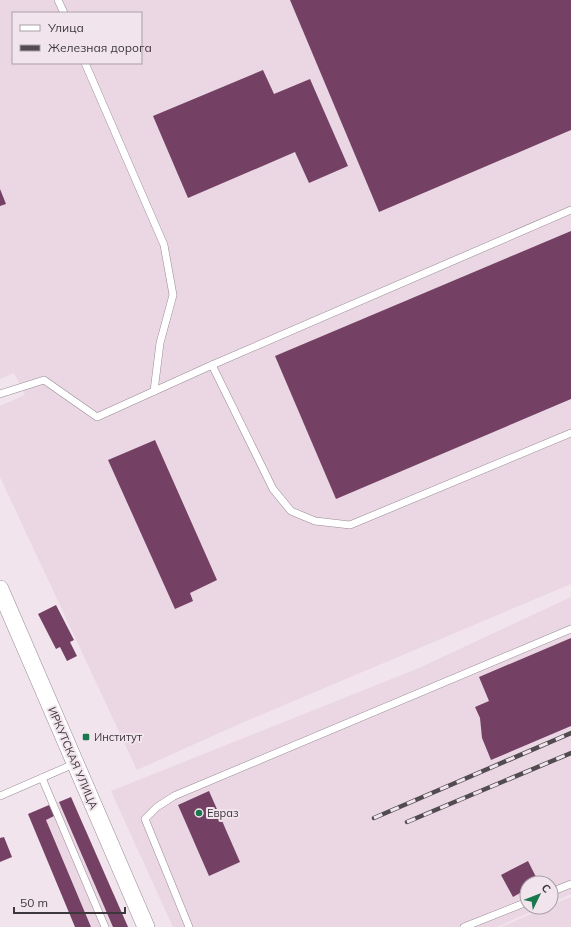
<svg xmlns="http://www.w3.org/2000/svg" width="571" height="927" font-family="Mulish,sans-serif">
<rect width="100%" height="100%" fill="#f1e4ec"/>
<!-- built -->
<g fill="#ead7e3" fill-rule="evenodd">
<path d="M0,0H571V584L230,728L137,770L0,477V406L25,395L14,373L0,379ZM13,13H141V63H13Z"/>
<polygon points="571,597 571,894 551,903 551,883 527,883 527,907 542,907 497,927 173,927 111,791 419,668"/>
<polygon points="71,797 128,927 75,927 28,814"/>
<polygon points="571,897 571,927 501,927 547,907 551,907 551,905"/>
</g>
<!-- building -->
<g fill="#744165">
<polygon points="290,0 571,0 571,130 379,212"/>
<polygon points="263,70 274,94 310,79 348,166 309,183 295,152 188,198 153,116"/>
<polygon points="0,189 6,204 0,206"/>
<polygon points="571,231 571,399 336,499 275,356"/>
<polygon points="155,440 217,580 190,593 193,601 175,609 108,460"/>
<polygon points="56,605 74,640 70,642 77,656 67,661 60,647 56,649 38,614"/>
<polygon points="571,638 571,726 491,760 482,738 480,718 475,707 489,701 479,677"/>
<polygon points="209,791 240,862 209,876 178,805"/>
<polygon points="71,797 128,927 113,927 59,802"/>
<polygon points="49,805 54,816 46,820 91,927 75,927 28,814"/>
<polygon points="4,837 12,857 0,862 0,838"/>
<polygon points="528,861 539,883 527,883 527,889 513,897 501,875"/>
</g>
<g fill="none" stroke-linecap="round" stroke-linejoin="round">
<defs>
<g id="service">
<polyline points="58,0 64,13"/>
<polyline points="85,63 164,245 173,295 160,343 154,391"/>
<polyline points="212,365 273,489 291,511 315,521 350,525 571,433"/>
<polyline points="0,394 44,380 97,417 212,365 571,210"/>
<polyline points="42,778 105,927"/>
<polyline points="0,796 76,763"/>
<polyline points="551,892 571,884"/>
<polyline points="189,927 145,819 157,807 174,796 571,629"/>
<polyline points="464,927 527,902"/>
</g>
<polyline id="tertiary" points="0,589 146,927"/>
</defs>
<!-- service casing -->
<use href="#service" stroke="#978b93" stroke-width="8"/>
<!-- tertiary casing -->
<use href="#tertiary" stroke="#978b93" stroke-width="18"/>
<!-- service -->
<use href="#service" stroke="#fff" stroke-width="7"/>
<!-- tertiary -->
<use href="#tertiary" stroke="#fff" stroke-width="17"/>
<defs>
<g id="rail">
<polyline points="374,818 571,733"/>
<polyline points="407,822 571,753"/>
</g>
</defs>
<!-- rail casing -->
<use href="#rail" stroke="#524c50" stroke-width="4.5"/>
<!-- rail -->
<use href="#rail" stroke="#f1e4ec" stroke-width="3" stroke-dasharray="9" stroke-linecap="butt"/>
</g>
<!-- markers -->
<g fill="#19784e" stroke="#f1e4ec" stroke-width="1.5">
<rect x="82" y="733" width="8" height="8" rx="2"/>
<circle cx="199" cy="813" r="4"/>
</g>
<g text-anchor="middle" stroke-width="4" stroke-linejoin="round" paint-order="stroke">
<!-- poi labels -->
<g font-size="11" fill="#3c373a" stroke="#f1e4ec" text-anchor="start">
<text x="94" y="741">Институт</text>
<text x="207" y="817">Евраз</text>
</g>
<!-- street labels -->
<g font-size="11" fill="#3c373a" stroke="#f1e4ec">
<text transform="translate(73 758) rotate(67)" y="4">ИРКУТСКАЯ УЛИЦА</text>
</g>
</g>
<!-- legend -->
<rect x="12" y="12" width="130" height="52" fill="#f1e4ec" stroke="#a99fa5"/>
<rect x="20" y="25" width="20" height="6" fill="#ffffff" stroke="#a99fa5"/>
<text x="48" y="32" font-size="12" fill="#3c373a">Улица</text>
<rect x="20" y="45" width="20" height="6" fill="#524c50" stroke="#a99fa5"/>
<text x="48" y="52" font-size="12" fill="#3c373a">Железная дорога</text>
<!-- north arrow -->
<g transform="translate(539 895) rotate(47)"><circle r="19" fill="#f1e4ec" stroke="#a99fa5"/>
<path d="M0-3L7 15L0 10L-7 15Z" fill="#19784e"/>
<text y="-6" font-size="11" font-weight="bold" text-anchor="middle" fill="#3c373a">С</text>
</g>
<!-- scale -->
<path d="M14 907v6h111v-6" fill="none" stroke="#3c373a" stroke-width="2"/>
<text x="20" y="907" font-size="12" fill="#3c373a" stroke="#f1e4ec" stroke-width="3" paint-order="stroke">50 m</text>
</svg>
